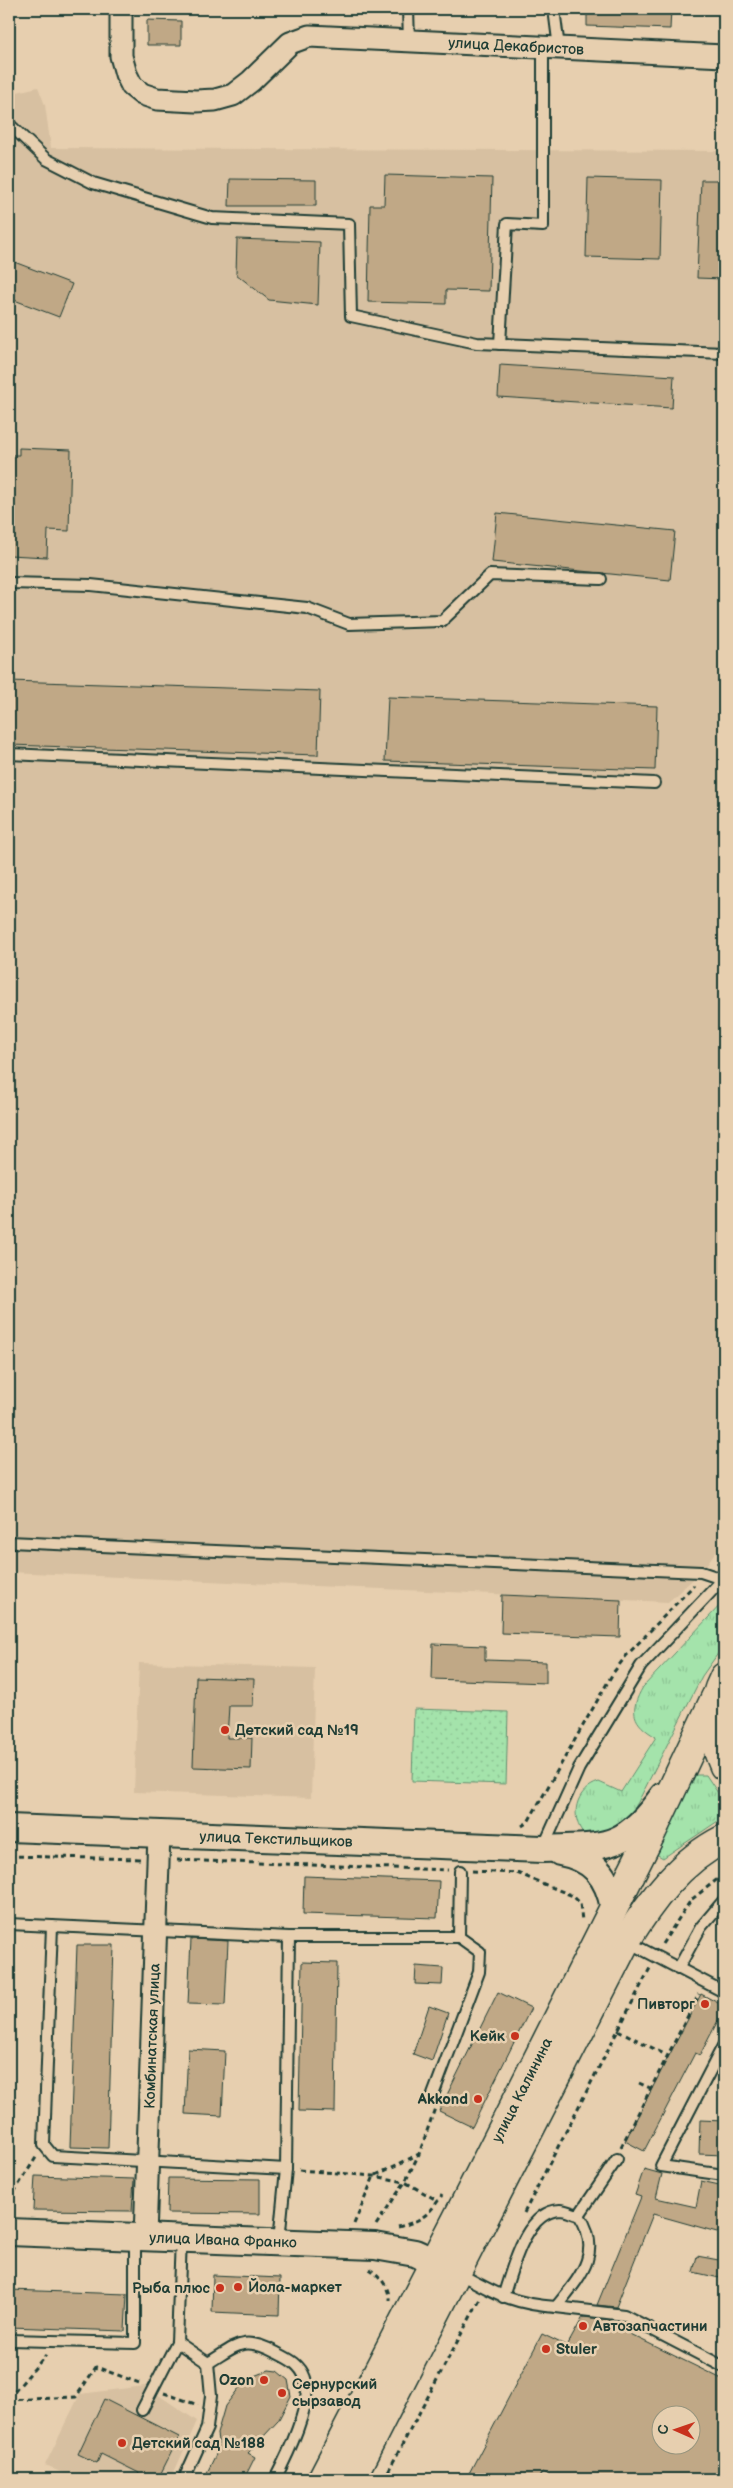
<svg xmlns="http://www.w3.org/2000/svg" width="733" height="2488" font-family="'Balsamiq Sans',sans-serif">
<defs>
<pattern id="grass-tufts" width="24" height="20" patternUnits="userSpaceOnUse" patternTransform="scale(1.25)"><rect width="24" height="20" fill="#a4e3ab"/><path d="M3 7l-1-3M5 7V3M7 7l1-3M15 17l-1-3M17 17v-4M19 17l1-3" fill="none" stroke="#8dc494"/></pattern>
<pattern id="park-dots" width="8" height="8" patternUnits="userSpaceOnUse" patternTransform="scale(1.25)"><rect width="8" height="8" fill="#a4e3ab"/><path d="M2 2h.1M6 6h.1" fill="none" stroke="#8dc494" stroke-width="1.8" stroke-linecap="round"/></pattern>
</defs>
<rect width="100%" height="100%" fill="#e7cfaf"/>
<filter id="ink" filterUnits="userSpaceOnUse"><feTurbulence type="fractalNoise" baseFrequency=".02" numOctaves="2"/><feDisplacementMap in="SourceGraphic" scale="10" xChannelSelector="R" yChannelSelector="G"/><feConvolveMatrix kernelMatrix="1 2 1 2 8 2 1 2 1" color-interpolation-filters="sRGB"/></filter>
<g filter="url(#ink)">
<!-- built -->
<g fill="#d7c0a1">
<polygon points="38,87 45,105 51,148 724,151 724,1540 701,1572 668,1602 9,1572 9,94"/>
<polygon points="139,1663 315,1668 311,1798 134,1792"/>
<polygon points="145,2386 197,2421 171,2479 75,2479 45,2465 80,2394"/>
<polygon points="9,2469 31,2479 9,2479"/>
</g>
<!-- grass -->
<g fill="url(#grass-tufts)" stroke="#629070">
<path d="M724,1601V1645L702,1676L633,1812L622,1830L585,1835C569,1818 575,1789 599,1782L621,1792L656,1737C632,1723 629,1711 643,1687Z"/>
<polygon points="693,1775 706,1775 724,1802 724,1817 663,1858 656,1854"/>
</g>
<!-- park -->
<polygon fill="url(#park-dots)" stroke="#629070" points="414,1709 508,1712 506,1784 412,1781"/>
<!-- building -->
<g fill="#c0a886" stroke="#1f3d34" fill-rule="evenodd">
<polygon points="587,9 671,9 670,29 587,26"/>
<polygon points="147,20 181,21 181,45 147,45"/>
<polygon points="385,175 492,178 489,291 446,290 446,304 368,302 370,205 384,205"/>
<polygon points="588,178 662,180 660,259 586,257"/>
<polygon points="230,179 316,180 316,206 229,206"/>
<polygon points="701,180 724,180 724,279 697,278"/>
<polygon points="237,239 320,242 318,305 269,300 236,274"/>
<polygon points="9,260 72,284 59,317 9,298"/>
<polygon points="500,365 674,376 672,408 498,397"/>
<polygon points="19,448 71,450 69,531 48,530 47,557 9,555 9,455 19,455"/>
<polygon points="497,513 675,531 670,580 492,562"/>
<polygon points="9,681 320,691 318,755 9,745"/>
<polygon points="388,697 657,706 655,770 385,761"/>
<polygon points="502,1595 621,1600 620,1637 501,1633"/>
<polygon points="433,1644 485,1646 485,1660 546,1662 546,1683 432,1679"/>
<polygon points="196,1677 254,1679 253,1706 229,1706 227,1738 252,1738 251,1769 193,1767"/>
<polygon points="304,1876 439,1881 437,1918 303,1914"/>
<polygon points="191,1939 228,1941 225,2005 188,2004"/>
<polygon points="77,1945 114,1945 108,2148 70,2147"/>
<polygon points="302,1962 337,1963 335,2112 299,2111"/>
<polygon points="416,1966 443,1968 442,1985 415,1984"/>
<polygon points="498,1992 531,2008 472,2127 439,2111"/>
<polygon points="701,1994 724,2006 724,2009 700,2055 695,2053 644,2151 625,2141"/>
<polygon points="429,2006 448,2013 432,2061 413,2054"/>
<polygon points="188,2049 225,2051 222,2116 185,2114"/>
<polygon points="700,2120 724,2121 724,2155 699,2154"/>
<polygon points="644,2169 662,2174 656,2198 696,2207 701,2181 724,2186 724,2234 653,2214 616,2307 597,2305 641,2197 635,2195"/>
<polygon points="35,2176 134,2179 132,2211 33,2210"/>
<polygon points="168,2178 260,2179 260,2214 167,2213"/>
<polygon points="697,2256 724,2261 724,2279 693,2272"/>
<polygon points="213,2275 280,2278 279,2315 212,2312"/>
<polygon points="9,2290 127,2294 125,2331 9,2327"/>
<path d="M583,2317L611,2320L609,2324L724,2380V2479H557L542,2472L538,2479H466L542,2334L567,2346ZM660,2416H690V2446H660Z"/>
<polygon points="269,2370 277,2371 288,2380 291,2396 278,2421 248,2453 255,2457 244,2479 204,2479 219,2448 217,2434 225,2406 243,2383 254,2376"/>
<polygon points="104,2399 179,2437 158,2479 136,2479 139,2473 101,2454 97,2463 78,2454"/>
</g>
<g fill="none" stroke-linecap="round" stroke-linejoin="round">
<defs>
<g id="service">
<polyline points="408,9 409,41"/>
<polyline points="554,9 559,48"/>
<polyline points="9,124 46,159 93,183 212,218 349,224 351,316 477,343 724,353"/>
<polyline points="500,344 507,224 543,226 543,47"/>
<polyline points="9,583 91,585 307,608 349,624 442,621 490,575 601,579"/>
<polyline points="9,754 654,783"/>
<polyline points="9,1542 701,1572 722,1579"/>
<polyline points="543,1848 579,1768 641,1666 724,1578"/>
<polyline points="9,1924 289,1937 459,1937"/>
<polyline points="52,1926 44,2145 53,2156 286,2169"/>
<polyline points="628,1942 724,1992"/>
<polyline points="678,1969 701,1927 724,1900"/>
<polyline points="724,2044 661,2166 724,2175"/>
<polyline points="433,2095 479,1972 480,1952 459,1937 460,1871"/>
<polyline points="579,2215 617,2159"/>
<polyline points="279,2241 286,2169 289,1937"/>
<path d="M458,2273C495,2293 512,2304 556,2307C579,2278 604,2253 579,2215C573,2214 566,2210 560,2210C525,2211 512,2270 503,2297"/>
<polyline points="556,2307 624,2315 724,2367"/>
<polyline points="9,2340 135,2343 135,2238"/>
<polyline points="177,2342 208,2363"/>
<path d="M208,2363C238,2345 243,2335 277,2353C289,2359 300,2364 305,2378C314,2401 286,2458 275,2479"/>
<polyline points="142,2410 177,2342 181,2239"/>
<polyline points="184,2479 207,2428 211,2396 208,2363"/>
</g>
<g id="minor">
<polyline points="121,9 121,56 126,74 132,86 142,94 157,99 196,101 215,100 233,95 251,81 290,43 309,36 724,56"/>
<polyline points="145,2237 159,1834"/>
</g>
<g id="tertiary">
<path d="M9,1828L542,1849C605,1846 623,1852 663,1796"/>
<path d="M560,1852C593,1858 608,1876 614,1908"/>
<polyline points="9,2232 375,2246 415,2253 435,2262"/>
</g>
<g id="primary">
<path d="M724,1677C709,1706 710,1736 724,1766"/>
<polyline points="322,2479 464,2205 651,1834 715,1698"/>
<path d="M351,2479L626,1941C651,1900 680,1861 724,1839"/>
</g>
</defs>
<!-- service casing -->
<use href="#service" stroke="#1f3d34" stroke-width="14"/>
<!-- minor casing -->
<use href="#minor" stroke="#1f3d34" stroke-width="25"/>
<!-- tertiary casing -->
<use href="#tertiary" stroke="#1f3d34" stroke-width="30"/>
<!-- primary casing -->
<use href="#primary" stroke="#1f3d34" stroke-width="31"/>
<!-- path -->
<g stroke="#1f3d34" stroke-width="3" stroke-dasharray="5 4" stroke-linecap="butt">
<polyline points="717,1564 724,1557"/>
<polyline points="522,1826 528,1822 613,1673 626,1656 694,1585"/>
<polyline points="9,1856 141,1859"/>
<polyline points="177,1860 448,1870"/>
<polyline points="472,1871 517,1873 573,1896 580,1903 582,1921"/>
<polyline points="662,1944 691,1900 724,1874"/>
<polyline points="618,2030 666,2055"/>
<polyline points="639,2083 650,2088"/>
<polyline points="621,2147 699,1994"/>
<polyline points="299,2170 374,2176 405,2182 438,2201"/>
<polyline points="9,2200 37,2156"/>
<polyline points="524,2213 650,1968"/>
<polyline points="354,2224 374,2176 419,2154 435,2108"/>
<polyline points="376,2225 405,2182 419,2154"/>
<path d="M398,2227C421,2221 429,2215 442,2195"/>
<path d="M369,2269C379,2274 390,2288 389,2300"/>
<polyline points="164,2393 198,2405"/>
<polyline points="9,2398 46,2355"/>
<polyline points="9,2400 76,2397 96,2367 142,2384"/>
<polyline points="384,2479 480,2299"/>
</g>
<!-- service -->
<use href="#service" stroke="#e7cfaf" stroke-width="10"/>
<!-- minor -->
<use href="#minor" stroke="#e7cfaf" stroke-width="21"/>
<!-- tertiary -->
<use href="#tertiary" stroke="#e7cfaf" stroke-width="26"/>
<!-- primary -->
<use href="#primary" stroke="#e7cfaf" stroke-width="28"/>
</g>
</g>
<!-- markers -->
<g fill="#c8321e" stroke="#e7cfaf" stroke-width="2">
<circle cx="225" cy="1730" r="5"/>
<circle cx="705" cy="2004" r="5"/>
<circle cx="515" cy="2036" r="5"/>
<circle cx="478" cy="2099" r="5"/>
<circle cx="238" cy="2287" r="5"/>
<circle cx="220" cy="2288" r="5"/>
<circle cx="583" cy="2326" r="5"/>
<circle cx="546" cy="2349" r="5"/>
<circle cx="264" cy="2380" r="5"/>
<circle cx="282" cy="2393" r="5"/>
<circle cx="122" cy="2443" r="5"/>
</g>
<g text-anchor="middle" stroke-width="5" stroke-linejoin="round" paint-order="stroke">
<!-- street labels -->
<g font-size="15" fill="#1f3d34" stroke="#e7cfaf">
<text transform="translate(516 46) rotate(3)" y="5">улица Декабристов</text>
<text transform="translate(276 1839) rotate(2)" y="5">улица Текстильщиков</text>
<text transform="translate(152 2036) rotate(-88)" y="5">Комбинатская улица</text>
<text transform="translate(522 2090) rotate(-63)" y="5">улица Калинина</text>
<text transform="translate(223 2240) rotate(2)" y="5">улица Ивана Франко</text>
</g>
<!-- poi labels -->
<g font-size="15" font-weight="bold" fill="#1f3d34" stroke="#e7cfaf" text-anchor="start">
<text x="235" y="1735">Детский сад №19</text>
<text x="695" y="2009" text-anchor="end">Пивторг</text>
<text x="505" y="2041" text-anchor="end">Кейк</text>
<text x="468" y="2104" text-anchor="end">Akkond</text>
<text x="248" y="2292">Йола-маркет</text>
<text x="210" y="2293" text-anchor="end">Рыба плюс</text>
<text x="593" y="2331">Автозапчастини</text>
<text x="556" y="2354">Stuler</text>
<text x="254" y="2385" text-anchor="end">Ozon</text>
<text x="292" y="2389">Сернурский<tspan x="292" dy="17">сырзавод</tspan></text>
<text x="132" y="2448">Детский сад №188</text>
</g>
</g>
<!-- margin -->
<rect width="733" height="2488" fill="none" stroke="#e7cfaf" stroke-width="30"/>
<rect x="15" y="15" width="703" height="2458" fill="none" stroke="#1f3d34" stroke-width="2" filter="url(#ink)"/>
<!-- north arrow -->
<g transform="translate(676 2430) rotate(272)"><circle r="24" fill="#e7cfaf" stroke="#97957e"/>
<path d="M0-4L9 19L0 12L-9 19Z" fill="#c8321e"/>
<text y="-8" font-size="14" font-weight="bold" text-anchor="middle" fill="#1f3d34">С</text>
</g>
</svg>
